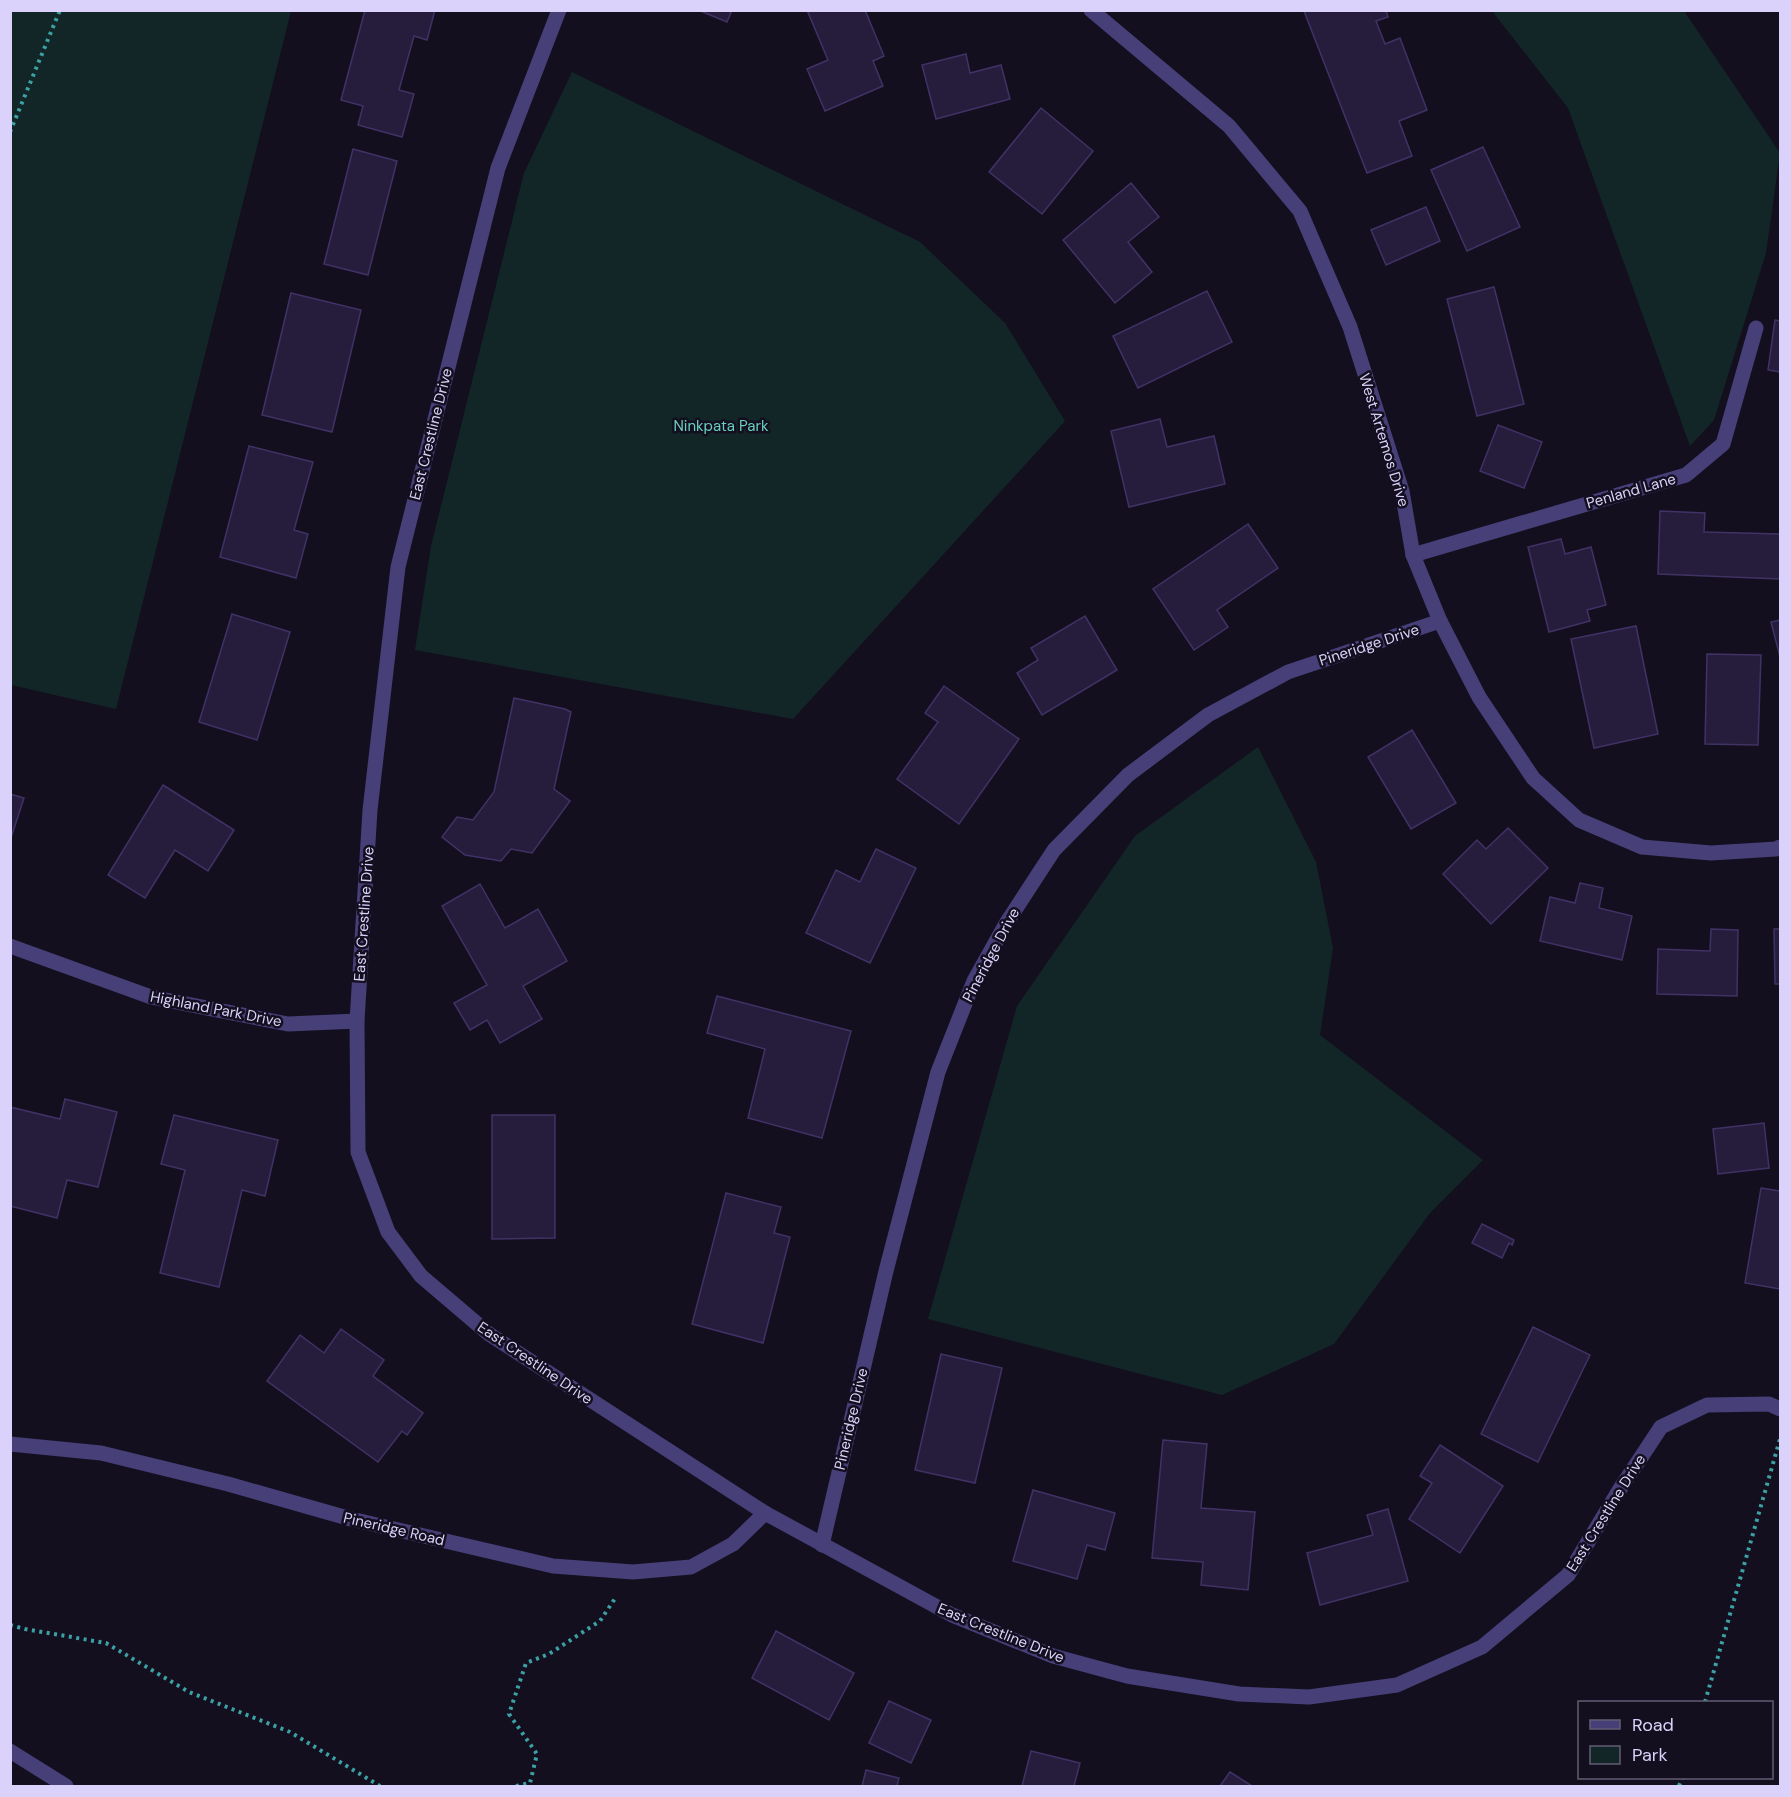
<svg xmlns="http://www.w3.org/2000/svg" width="1791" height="1797" font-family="'DM Sans',sans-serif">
<rect width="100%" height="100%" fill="#130f1e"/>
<!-- green -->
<g fill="#132627">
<polygon points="11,10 291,11 116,709 11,685"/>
<polygon points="1492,11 1684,11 1780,153 1766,253 1714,420 1690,446 1568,108"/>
<polygon points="572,72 920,242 1005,323 1065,421 793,719 415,650 431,546 524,173"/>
<polygon points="1258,747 1316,862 1333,948 1320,1035 1483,1160 1430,1213 1334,1344 1222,1395 928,1319 1017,1006 1135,836"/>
</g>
<!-- building -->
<g fill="#261d3d" stroke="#413266" stroke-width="1.5">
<polygon points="365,10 435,10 427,40 414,36 399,90 414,94 402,137 358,125 363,106 341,100"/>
<polygon points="698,10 732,10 727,22"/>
<polygon points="807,10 865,10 884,56 873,61 883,86 825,111 807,69 828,60"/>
<polygon points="1306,10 1386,10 1388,17 1376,21 1385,44 1400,38 1427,110 1399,121 1412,156 1367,173 1304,11"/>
<polygon points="966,54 970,73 1001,65 1010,99 936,119 922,65"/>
<polygon points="1041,108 1093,151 1042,214 989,172"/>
<polygon points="1483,147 1520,227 1467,251 1431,170"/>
<polygon points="353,149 397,161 368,275 324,264"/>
<polygon points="1131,183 1159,217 1128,242 1152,272 1115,303 1063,240"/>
<polygon points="1426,207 1440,241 1386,265 1371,230"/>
<polygon points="1494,287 1524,404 1477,416 1447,299"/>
<polygon points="1207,291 1232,342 1138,388 1113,336"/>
<polygon points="291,293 361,310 332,432 262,415"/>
<polygon points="1775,320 1780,321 1780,372 1768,370"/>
<polygon points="1160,419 1167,447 1214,436 1225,484 1129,507 1111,431"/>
<polygon points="1498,425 1542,442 1524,488 1480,471"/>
<polygon points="249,446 313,462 294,530 308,534 296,578 220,557"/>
<polygon points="1660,511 1705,513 1704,532 1780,534 1780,579 1658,574"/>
<polygon points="1248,524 1278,568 1217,610 1228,627 1194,650 1153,589"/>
<polygon points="1561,539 1565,554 1591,547 1606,605 1587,610 1590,621 1549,632 1528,547"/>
<polygon points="232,614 290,632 257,740 199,722"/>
<polygon points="1085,616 1117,670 1042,715 1017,673 1038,660 1031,648"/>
<polygon points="1780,620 1780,657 1771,622"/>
<polygon points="1636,626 1658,734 1594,748 1571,639"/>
<polygon points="1707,654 1761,655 1758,745 1705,744"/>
<polygon points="944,686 1019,739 959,824 897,779 938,722 925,713"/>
<polygon points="514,698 565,709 571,712 554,789 570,801 532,853 511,849 501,861 465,855 442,837 457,817 473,820 494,792"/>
<polygon points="1412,730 1456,803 1411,829 1368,757"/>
<polygon points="163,785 234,830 208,871 175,850 145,898 108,875"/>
<polygon points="10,794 24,798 10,841"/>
<polygon points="1508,828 1548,868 1491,924 1443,874 1477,840 1486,849"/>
<polygon points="876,849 916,868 870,963 806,933 836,870 860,882"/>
<polygon points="1580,883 1603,888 1599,908 1632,916 1622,960 1540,941 1550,897 1575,903"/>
<polygon points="480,884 505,928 538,909 567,961 523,986 542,1019 500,1043 487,1020 470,1030 454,1003 487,985 442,906"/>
<polygon points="1711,929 1738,930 1737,996 1657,994 1658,949 1710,951"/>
<polygon points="1774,929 1780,929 1780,984 1775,984"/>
<polygon points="717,996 851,1031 822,1138 748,1118 765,1049 707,1033"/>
<polygon points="65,1099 117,1112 98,1187 67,1180 57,1218 10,1206 10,1107 60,1119"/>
<polygon points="174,1115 278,1140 265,1196 242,1190 219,1287 160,1273 185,1170 161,1164"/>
<polygon points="492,1115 555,1115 555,1238 492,1239"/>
<polygon points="1764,1123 1769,1168 1718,1174 1713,1129"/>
<polygon points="1761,1188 1780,1191 1780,1289 1745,1283"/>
<polygon points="726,1193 781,1207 774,1233 790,1237 763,1343 692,1324"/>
<polygon points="1482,1224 1514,1240 1512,1245 1509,1243 1502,1258 1472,1243"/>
<polygon points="1533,1327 1590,1355 1538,1462 1481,1434"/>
<polygon points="341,1329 384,1360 373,1376 423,1413 407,1435 402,1431 378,1462 267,1381 300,1335 324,1353"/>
<polygon points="941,1354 1002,1368 975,1483 915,1470"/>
<polygon points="1163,1440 1207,1444 1201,1508 1255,1512 1248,1590 1201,1585 1203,1562 1152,1558"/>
<polygon points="1440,1445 1503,1486 1460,1553 1409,1519 1432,1483 1420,1476"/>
<polygon points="1033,1490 1115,1513 1105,1550 1087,1545 1077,1579 1013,1561"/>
<polygon points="1388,1509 1408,1581 1320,1605 1307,1553 1373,1535 1367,1515"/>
<polygon points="776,1631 854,1673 829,1720 752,1678"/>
<polygon points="889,1701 931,1720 911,1763 869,1743"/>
<polygon points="1031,1751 1080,1763 1074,1786 1022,1786"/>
<polygon points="866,1770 899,1778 897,1786 862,1786"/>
<polygon points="1230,1772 1252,1786 1220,1786"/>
</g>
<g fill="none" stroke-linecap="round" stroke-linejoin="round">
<!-- path -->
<g stroke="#3ca1a4" stroke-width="4" stroke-dasharray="3 4.5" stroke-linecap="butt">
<polyline points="10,132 60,10"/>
<polyline points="10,1625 25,1629 106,1643 189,1692 290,1732 380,1786"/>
<polyline points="1705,1702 1780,1439"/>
<polyline points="516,1786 530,1783 537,1754 509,1714 526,1663 549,1654 600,1621 616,1597"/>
<polyline points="1679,1786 1682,1778"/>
</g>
<!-- minor -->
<g stroke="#463f78" stroke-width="15">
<polyline points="559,10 498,168 398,567 370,810 357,1021 358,1152 388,1232 421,1276 489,1334 765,1513 952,1615 1053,1656 1127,1676 1239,1694 1309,1697 1397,1685 1482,1647 1568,1575 1620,1489 1661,1427 1707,1405 1769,1404 1780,1409"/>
<polyline points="1091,10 1229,126 1300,211 1350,327 1402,491 1413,555 1440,621 1479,697 1533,778 1579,820 1642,847 1711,853 1776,849 1780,847"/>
<polyline points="1413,555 1686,475 1723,444 1756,328"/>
<polyline points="10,946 151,997 288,1024 357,1021"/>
<polyline points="10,1444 101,1453 228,1484 351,1519 553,1566 633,1572 691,1567 733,1544 765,1513"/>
<polyline points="822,1545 886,1271 938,1072 974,981 1007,922 1054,850 1128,775 1208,715 1288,672 1440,621"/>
<polyline points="10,1751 66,1786"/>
</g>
</g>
<g text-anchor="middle" stroke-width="5" stroke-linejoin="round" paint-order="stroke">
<!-- park labels -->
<g font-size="15" fill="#67d0bf" stroke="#130f1e">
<text x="721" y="431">Ninkpata Park</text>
</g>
<!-- street labels -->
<g font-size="15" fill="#dad2fa" stroke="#130f1e">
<text transform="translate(431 434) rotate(-76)" y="5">East Crestline Drive</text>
<text transform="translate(1384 440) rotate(73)" y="5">West Artemos Drive</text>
<text transform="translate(1631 491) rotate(-16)" y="5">Penland Lane</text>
<text transform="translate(1369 645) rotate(-18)" y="5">Pineridge Drive</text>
<text transform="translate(364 914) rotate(-86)" y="5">East Crestline Drive</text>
<text transform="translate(991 955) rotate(-62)" y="5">Pineridge Drive</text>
<text transform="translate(216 1009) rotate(11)" y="5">Highland Park Drive</text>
<text transform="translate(535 1363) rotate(34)" y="5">East Crestline Drive</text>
<text transform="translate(851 1419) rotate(-77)" y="5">Pineridge Drive</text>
<text transform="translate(1606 1513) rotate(-58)" y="5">East Crestline Drive</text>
<text transform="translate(394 1529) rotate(13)" y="5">Pineridge Road</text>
<text transform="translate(1001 1633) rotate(22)" y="5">East Crestline Drive</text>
</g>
</g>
<!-- border -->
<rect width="1791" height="1797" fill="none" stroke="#dad2fa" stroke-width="24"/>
<!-- legend -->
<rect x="1578" y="1701" width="195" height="78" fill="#130f1e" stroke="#635d76" stroke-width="1.5"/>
<rect x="1590" y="1720" width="30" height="9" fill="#463f78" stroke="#635d76" stroke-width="1.5"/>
<text x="1632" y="1731" font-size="18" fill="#dad2fa">Road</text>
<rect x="1590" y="1746" width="30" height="18" fill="#132627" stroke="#635d76" stroke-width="1.5"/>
<text x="1632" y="1761" font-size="18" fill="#dad2fa">Park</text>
</svg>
